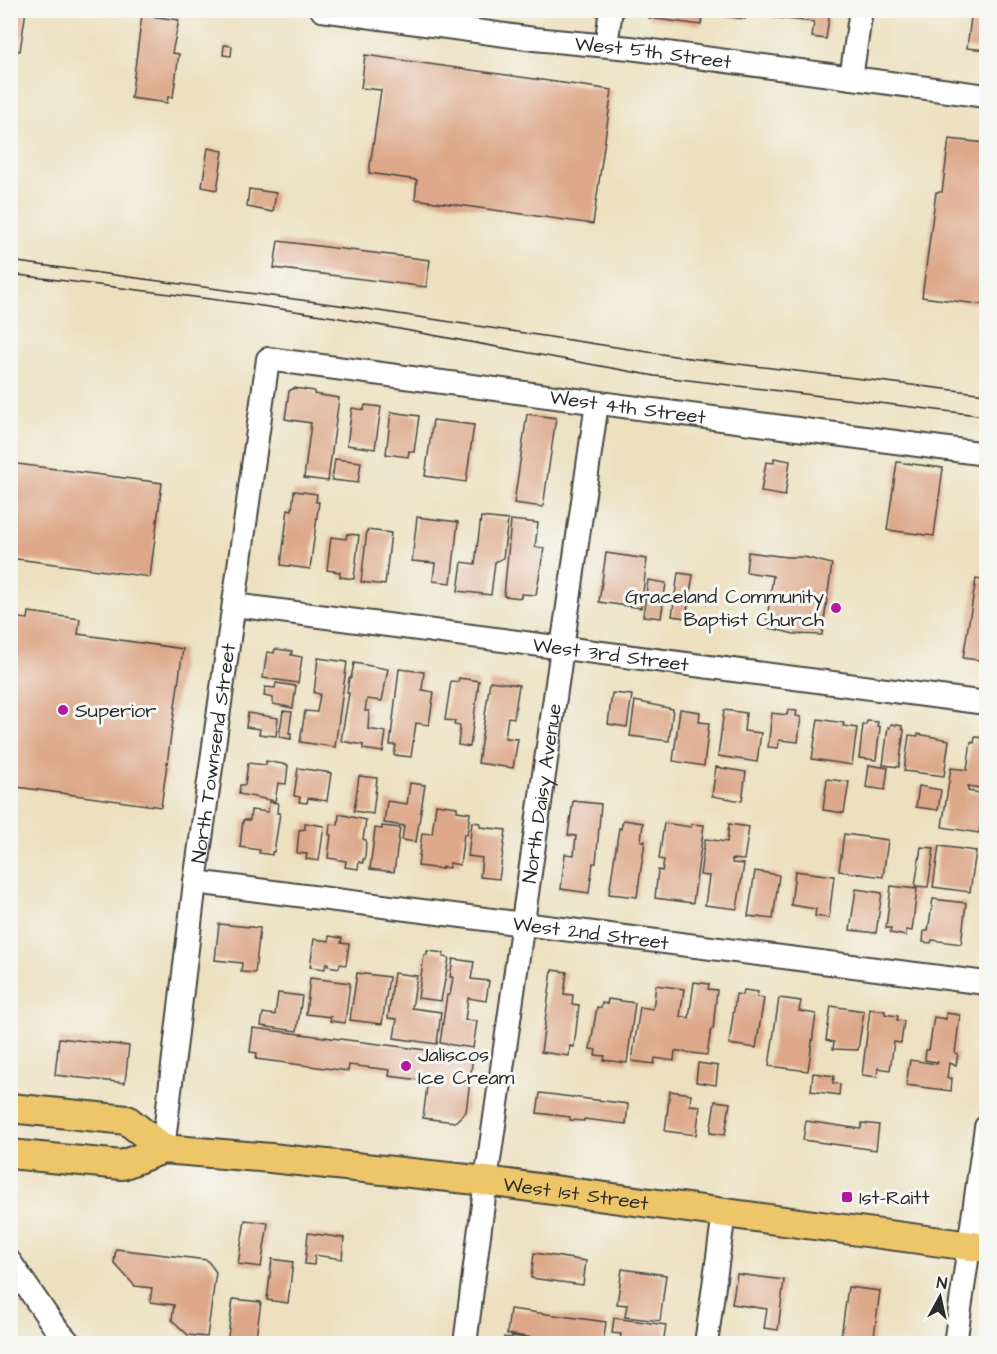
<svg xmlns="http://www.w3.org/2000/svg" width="997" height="1354" font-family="'Architects Daughter',sans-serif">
<rect width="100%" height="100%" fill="#f6f6f2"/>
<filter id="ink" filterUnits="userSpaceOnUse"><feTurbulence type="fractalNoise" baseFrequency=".0167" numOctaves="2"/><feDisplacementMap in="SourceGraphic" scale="12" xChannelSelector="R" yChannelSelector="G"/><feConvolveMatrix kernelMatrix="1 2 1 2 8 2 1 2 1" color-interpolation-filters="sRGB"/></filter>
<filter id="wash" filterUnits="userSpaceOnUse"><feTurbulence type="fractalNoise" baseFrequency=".008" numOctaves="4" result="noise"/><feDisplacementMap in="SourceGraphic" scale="24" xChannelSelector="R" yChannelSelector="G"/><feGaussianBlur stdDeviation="1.35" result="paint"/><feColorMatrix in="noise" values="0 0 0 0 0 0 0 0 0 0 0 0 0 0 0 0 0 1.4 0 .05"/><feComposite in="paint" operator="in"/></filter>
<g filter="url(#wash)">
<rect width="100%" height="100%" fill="#ece0bf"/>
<g id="blocks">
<!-- building -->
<g fill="#dda88a">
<polygon points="10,10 26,10 20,51 10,50"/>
<polygon points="649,10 703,10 701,25 649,18"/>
<polygon points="723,10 746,10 745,19 722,16"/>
<polygon points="772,10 830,10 826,39 812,37 814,22 771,17"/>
<polygon points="972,10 986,10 986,50 967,48"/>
<polygon points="142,15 179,20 172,53 179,54 173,97 168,97 167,103 131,98"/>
<polygon points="224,45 232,46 231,56 223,55"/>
<polygon points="365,55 612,90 593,224 415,199 417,180 369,173 381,90 361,88"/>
<polygon points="949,139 986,143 986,305 922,297 936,192 942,192"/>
<polygon points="208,148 223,151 217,190 202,187"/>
<polygon points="249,189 276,193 273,212 247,207"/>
<polygon points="278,241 430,260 426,287 274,268"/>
<polygon points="294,388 314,391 314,394 339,398 328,481 304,478 311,423 285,419 289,391"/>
<polygon points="365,405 381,407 375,449 347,445 352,408 364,410"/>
<polygon points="391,412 419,416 414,452 409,451 408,457 386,454"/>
<polygon points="527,414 556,418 543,507 514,503"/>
<polygon points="433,420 474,425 466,482 425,476"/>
<polygon points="774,458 790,461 785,496 761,492 766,462 774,463"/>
<polygon points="335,459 361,462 358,483 332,480"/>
<polygon points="897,462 943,468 934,536 887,530"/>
<polygon points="10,463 162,483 150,577 10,558"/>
<polygon points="294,491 317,494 316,502 319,502 310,569 281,565 288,509 292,510"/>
<polygon points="417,517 458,522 451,583 433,581 435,563 412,561"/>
<polygon points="481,517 508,520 503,558 495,562 491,595 458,591 462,562 475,564"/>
<polygon points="511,520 538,523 535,547 544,548 536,595 521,594 521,598 504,596"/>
<polygon points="367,530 391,533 385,585 361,582"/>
<polygon points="347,534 359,535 354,579 340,577 340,572 327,570 331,537 346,539"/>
<polygon points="748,552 787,557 804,557 832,564 822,635 794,634 766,627 773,576 746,572"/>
<polygon points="606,553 647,559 641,608 599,602"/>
<polygon points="678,573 693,575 686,618 672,616"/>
<polygon points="976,579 986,581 986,661 963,658"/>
<polygon points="648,580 666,583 661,618 643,616"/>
<polygon points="29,612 80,619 78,634 183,649 161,807 10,786 10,617 28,619"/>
<polygon points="275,649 292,651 291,655 302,657 298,683 263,678 267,652 274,653"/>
<polygon points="318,658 347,662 335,747 300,742 305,711 317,712 320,694 314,693"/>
<polygon points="354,663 388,669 382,701 367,699 365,711 369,711 368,729 386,732 383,752 363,749 363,745 341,741 349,693 347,693 349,678 351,678"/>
<polygon points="399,669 424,672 422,690 434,692 429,725 416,723 411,757 394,755 396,745 390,745"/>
<polygon points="459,678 479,681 470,747 458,745 460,726 454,725 455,721 445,720 451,681 458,682"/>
<polygon points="490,681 519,685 514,718 508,717 505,738 518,739 513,768 478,763"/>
<polygon points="276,683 296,686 293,708 273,704 273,698 264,696 265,687 275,688"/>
<polygon points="612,693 632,695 627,727 608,724"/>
<polygon points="635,701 673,709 669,741 630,736"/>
<polygon points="680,709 700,712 699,722 709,723 704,766 673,761"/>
<polygon points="724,710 746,713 744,731 761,733 757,762 718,756"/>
<polygon points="788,710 797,711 796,716 801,717 798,742 779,740 778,748 768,747 772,713 787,715"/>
<polygon points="283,711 292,712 289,733 291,733 291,739 279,737"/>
<polygon points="248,713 278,718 276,736 259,734 260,729 246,727"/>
<polygon points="818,719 844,723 843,726 857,728 852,765 812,759"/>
<polygon points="867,721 878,722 877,726 880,727 876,760 859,758 863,725 866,725"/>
<polygon points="891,724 902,726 902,729 904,730 899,767 883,765 888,727 890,728"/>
<polygon points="918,734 949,740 944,776 904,771 909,735 918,736"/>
<polygon points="975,737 986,738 986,789 968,786 968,791 985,794 979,833 942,827 951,768 967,770 971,742 974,743"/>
<polygon points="266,761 288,765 286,784 278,783 275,801 239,794 240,785 245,785 248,763 266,765"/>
<polygon points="869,765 888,768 885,790 866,787"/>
<polygon points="716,767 746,772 742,801 712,796"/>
<polygon points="298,768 331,773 327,801 308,798 307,803 299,802 300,797 294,796"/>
<polygon points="359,776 377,778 373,814 354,811"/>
<polygon points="827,779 849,782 844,813 823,810"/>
<polygon points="410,783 425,785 416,842 402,840 404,826 384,823 387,801 407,804"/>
<polygon points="919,786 941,790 938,810 916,807"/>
<polygon points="573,801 601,804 596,863 593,863 589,893 561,889 565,854 574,855 576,836 568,835"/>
<polygon points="269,802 278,803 277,813 280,813 274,852 272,852 272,855 259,853 260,850 240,847 243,820 250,820 251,810 268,812"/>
<polygon points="436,804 457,807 457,811 470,813 467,835 464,834 460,865 450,863 449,868 442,867 442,869 418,866 422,833 432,834"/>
<polygon points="339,814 366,820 363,839 366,840 365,859 363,859 363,863 359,862 358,869 345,867 346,861 328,858 331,835 329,835 330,824 338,825"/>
<polygon points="623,820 643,823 641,841 645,841 637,897 609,894 619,828 621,829"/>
<polygon points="472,822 480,823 480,827 506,830 499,879 480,877 482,858 468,856"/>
<polygon points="305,823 324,826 319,861 306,859 307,854 297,853 299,830 305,829"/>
<polygon points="664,823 691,827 691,824 704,825 693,903 655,898 658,870 662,871 664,860 659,859"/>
<polygon points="729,824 749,827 744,860 732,859 732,863 744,864 737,909 705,905 709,876 700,875 705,839 727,842"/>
<polygon points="382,826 400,828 394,872 370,869 375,828 382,829"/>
<polygon points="844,834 888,840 883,877 839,871"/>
<polygon points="939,846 976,851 970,892 933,887"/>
<polygon points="921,847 934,848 928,887 915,886"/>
<polygon points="755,871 779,875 773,919 748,916"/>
<polygon points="795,871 834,876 829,918 815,916 816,909 791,905"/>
<polygon points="891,886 917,889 912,931 906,930 906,936 890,933 891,928 886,928"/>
<polygon points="856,889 882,893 876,933 850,930"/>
<polygon points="933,899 966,903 961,944 932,940 931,943 923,942 924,931 928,931"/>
<polygon points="219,924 260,928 255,973 241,972 242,963 215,960"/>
<polygon points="329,936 342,938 341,943 349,944 346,965 340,964 339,968 328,966 328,963 326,963 325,969 310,967 314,939 329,941"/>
<polygon points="427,951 444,953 443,957 449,958 441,1001 418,998 424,955 427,955"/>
<polygon points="453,959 474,962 471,979 489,981 486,1001 468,998 465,1020 477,1021 473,1048 440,1043 447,995 450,995 453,977 450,977"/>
<polygon points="552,970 567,972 564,994 573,995 572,1004 579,1005 574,1047 570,1046 569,1056 541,1052"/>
<polygon points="357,973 389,977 382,1024 350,1020"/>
<polygon points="394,973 417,976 412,1008 441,1012 437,1044 394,1038 397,1019 388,1018"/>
<polygon points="310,978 350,983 345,1023 330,1021 331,1017 306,1014"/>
<polygon points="694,982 709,984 708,989 717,990 713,1029 711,1029 707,1055 675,1051 674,1061 655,1058 654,1064 632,1061 640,1007 653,1009 656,985 684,989 680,1016 689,1018"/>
<polygon points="744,990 758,992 757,997 764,998 756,1048 729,1044 736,994 743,995"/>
<polygon points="278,993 302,996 297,1031 261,1026 263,1013 275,1015"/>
<polygon points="779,998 801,1001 799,1011 816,1014 808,1071 769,1066"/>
<polygon points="608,999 635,1003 627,1063 604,1060 605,1056 595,1055 596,1050 590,1049 597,1007 601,1008 602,1003 607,1004"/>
<polygon points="831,1006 864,1011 858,1050 833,1049 834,1042 826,1040"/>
<polygon points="870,1009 885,1011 885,1014 898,1016 897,1020 904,1021 901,1043 894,1042 890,1070 878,1068 877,1077 862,1075"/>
<polygon points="946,1013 960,1015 955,1053 958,1054 956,1065 949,1063 947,1078 952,1078 951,1091 906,1085 910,1060 937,1064 938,1062 925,1060 926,1050 929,1050 934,1017 946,1019"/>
<polygon points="253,1028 473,1056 466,1112 455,1122 423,1118 427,1086 420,1080 389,1076 390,1070 349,1065 348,1071 256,1059 257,1053 250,1052"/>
<polygon points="59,1038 129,1046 125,1083 55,1075"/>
<polygon points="698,1063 718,1066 716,1085 696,1082"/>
<polygon points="813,1073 834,1076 833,1083 840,1084 839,1095 811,1091"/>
<polygon points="670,1091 691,1094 690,1105 700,1106 696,1135 665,1131"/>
<polygon points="540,1093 628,1104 626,1124 584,1119 584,1121 570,1120 570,1117 537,1113"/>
<polygon points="715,1101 730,1103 725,1135 710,1133"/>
<polygon points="806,1121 861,1129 862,1123 879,1125 876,1150 803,1140"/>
<polygon points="245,1220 268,1223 261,1267 238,1264"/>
<polygon points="308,1233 344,1238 342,1259 315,1255 314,1265 305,1264"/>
<polygon points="116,1249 207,1260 216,1272 207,1337 188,1335 172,1320 174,1305 150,1302 152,1288 135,1286 114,1263"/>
<polygon points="534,1253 586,1261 583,1285 531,1278"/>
<polygon points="272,1259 293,1262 288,1303 267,1300"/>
<polygon points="622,1269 666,1275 660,1321 625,1317 627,1305 617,1304"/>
<polygon points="737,1274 784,1280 778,1330 764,1328 767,1309 732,1304"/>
<polygon points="848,1287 880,1291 873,1344 840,1344"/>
<polygon points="233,1299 261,1302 255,1344 227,1344"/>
<polygon points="510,1309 606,1322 603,1344 576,1344 507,1334"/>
<polygon points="614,1318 666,1325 663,1344 620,1342 621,1334 612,1333"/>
<polygon points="512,1336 547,1341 547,1344 503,1344 504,1337 512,1338"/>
</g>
</g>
</g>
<g filter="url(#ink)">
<use href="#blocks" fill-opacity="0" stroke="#484641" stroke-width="1.5"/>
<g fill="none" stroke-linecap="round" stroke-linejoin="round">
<defs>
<g id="minor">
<path id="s1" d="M322,10L534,39L630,48L986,96"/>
<polyline points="606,45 611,10"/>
<polyline points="851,78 861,10"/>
<path id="s2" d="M234,605L986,703"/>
<path id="s3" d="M195,882L986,983"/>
<path id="s4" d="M163,1149L195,882L268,359L986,454"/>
<polyline points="10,1262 52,1323 70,1344"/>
<path id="s5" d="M465,1344L486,1181L597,403"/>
<polyline points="706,1344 724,1213"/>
<polyline points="955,1344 986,1127"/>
</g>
<g id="major">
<polyline points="10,1108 127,1120 163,1149"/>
<path id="s6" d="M10,1154L122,1165L163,1149L271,1158L486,1181L986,1248"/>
</g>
</defs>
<!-- minor casing -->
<use href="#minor" stroke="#484641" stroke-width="26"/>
<!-- major casing -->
<use href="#major" stroke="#484641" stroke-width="32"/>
<!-- minor -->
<use href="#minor" stroke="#fff" stroke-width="22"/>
<!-- major -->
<use href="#major" stroke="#ecc669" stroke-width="28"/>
<!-- tram -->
<g stroke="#2b2b2b" stroke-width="1.5">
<polyline points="10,261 346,306 681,357 986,394"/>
<polyline points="10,274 242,303 334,317 655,376 986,416"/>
</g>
</g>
</g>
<!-- markers -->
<g fill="#b5179e" stroke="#f6f6f2" stroke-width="2">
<circle cx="836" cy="608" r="6"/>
<circle cx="63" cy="710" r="6"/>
<circle cx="406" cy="1066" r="6"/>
<rect x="841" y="1191" width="12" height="12" rx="3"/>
</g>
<g text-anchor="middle" stroke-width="6" stroke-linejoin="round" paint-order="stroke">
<!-- street labels -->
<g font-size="20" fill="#2b2b2b" stroke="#f6f6f2">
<text dy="7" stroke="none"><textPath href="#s1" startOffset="334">West 5th Street</textPath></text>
<text dy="7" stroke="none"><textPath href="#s4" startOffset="1160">West 4th Street</textPath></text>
<text dy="7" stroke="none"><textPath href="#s2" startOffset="380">West 3rd Street</textPath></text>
<text dy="7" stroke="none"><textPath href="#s4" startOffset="399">North Townsend Street</textPath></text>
<text dy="7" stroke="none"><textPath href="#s5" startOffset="556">North Daisy Avenue</textPath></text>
<text dy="7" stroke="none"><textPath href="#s3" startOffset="399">West 2nd Street</textPath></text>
<text dy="7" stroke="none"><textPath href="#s6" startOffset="572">West 1st Street</textPath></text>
</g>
<!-- poi labels -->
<g font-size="20" fill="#2b2b2b" stroke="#f6f6f2" text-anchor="start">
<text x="824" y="603" text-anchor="end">Graceland Community<tspan x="824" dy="23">Baptist Church</tspan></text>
<text x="75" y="717">Superior</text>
<text x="418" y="1061">Jaliscos<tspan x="418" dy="23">Ice Cream</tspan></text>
<text x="859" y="1204">1st-Raitt</text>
</g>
</g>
<!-- margin -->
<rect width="997" height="1354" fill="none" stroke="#f6f6f2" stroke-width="36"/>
<!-- north arrow -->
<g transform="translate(940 1297) rotate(8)" stroke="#f6f6f2" stroke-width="4.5" paint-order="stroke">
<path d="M0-4.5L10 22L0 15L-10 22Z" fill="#2b2b2b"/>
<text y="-9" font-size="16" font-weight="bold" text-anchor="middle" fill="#2b2b2b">N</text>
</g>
</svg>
